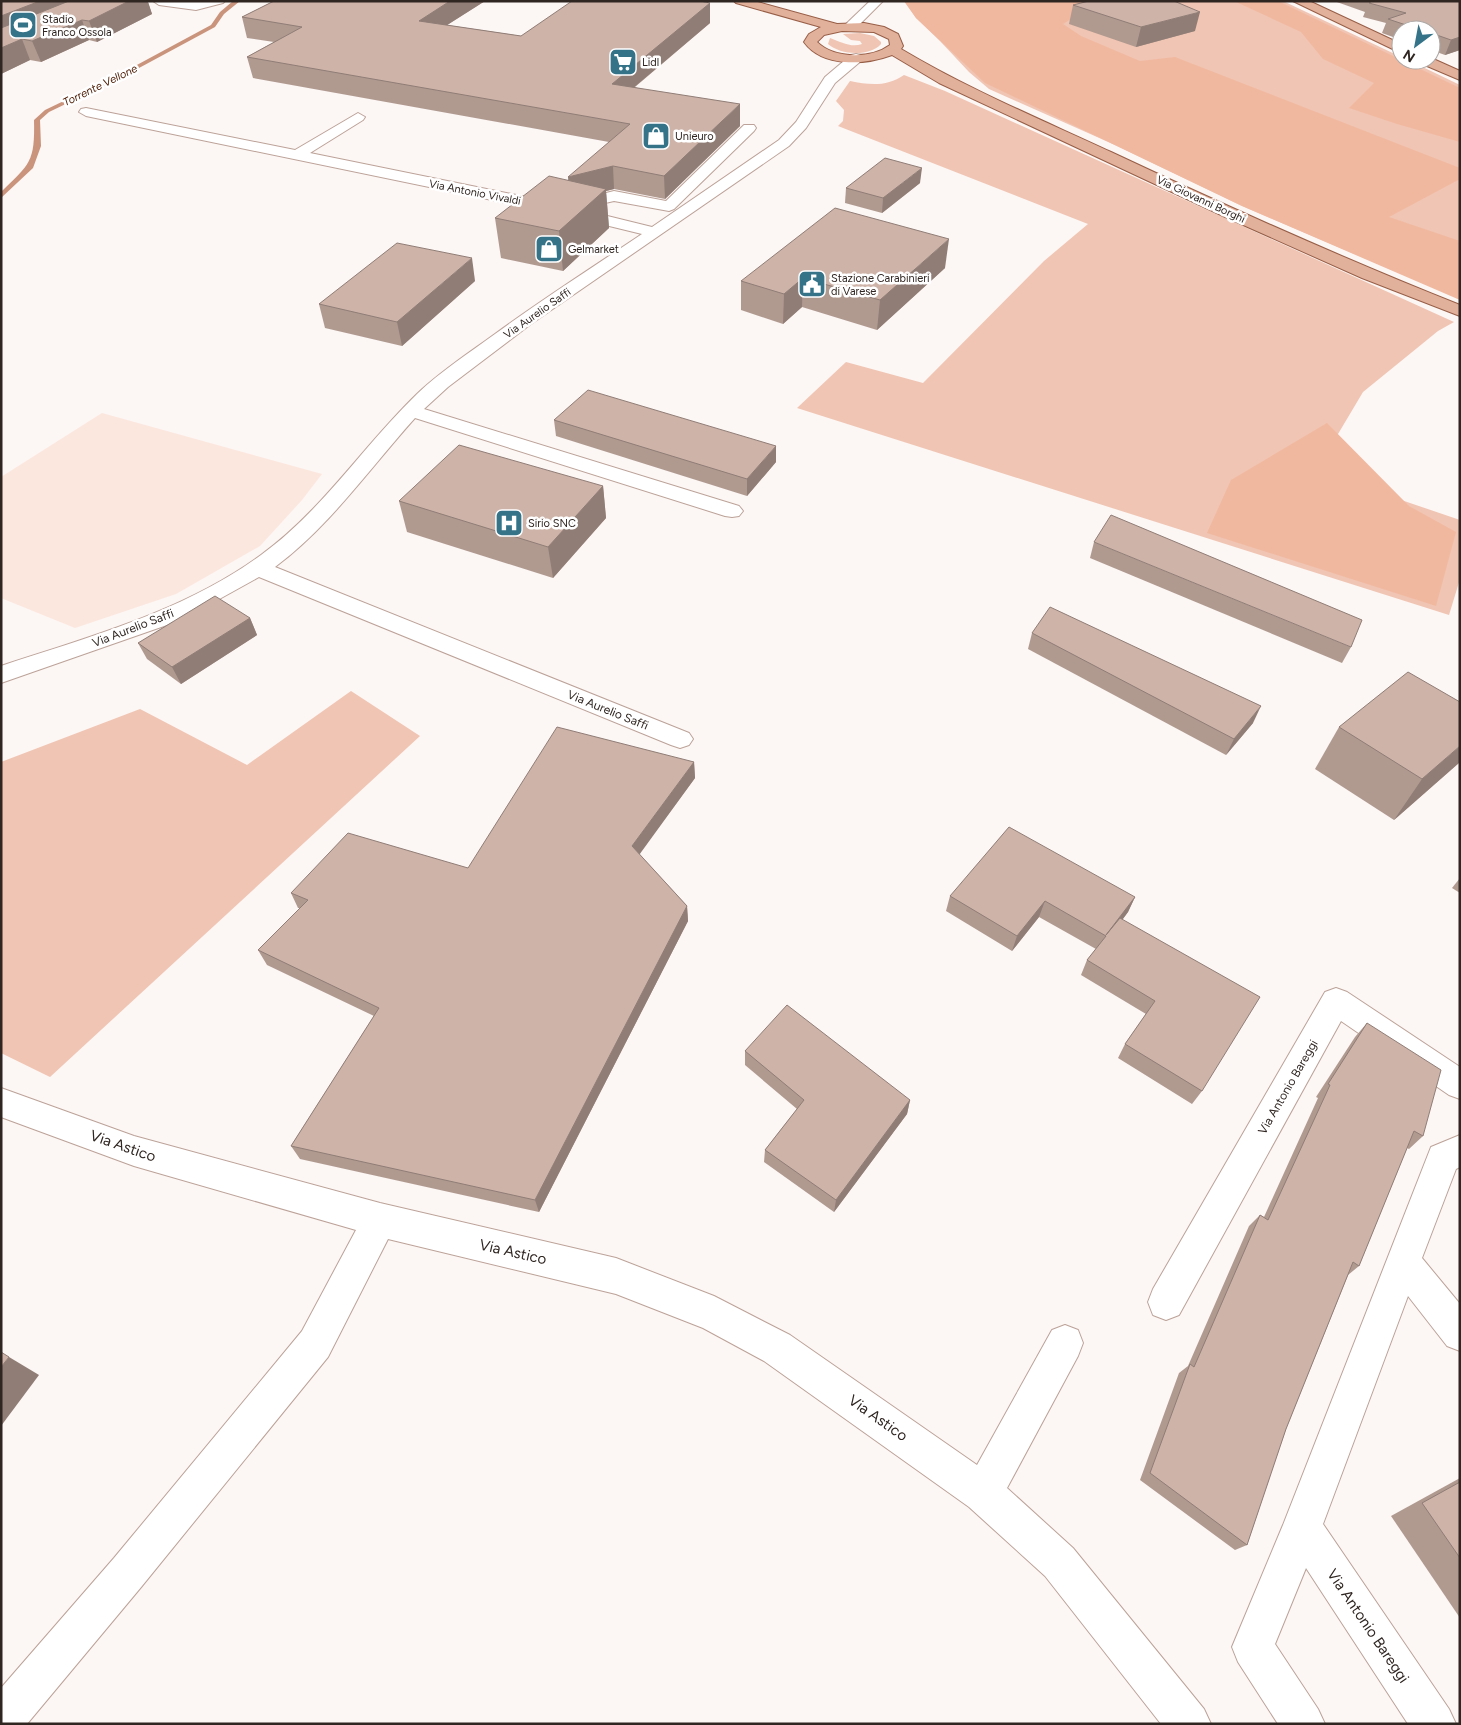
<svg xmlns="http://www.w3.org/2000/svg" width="1461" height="1725" font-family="Figtree,sans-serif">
<rect width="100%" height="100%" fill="#fcf6f4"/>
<!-- built -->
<polygon fill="#fce7de" points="102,413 322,474 302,500 260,546 176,594 75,628 1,598 1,477"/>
<!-- green -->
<g fill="#f0c5b3">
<polygon points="904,1 1283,1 1401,57 1401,60 1408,60 1460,85 1460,299 1242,206 1115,145 989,89 969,72 940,41 916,18"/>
<path d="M860,33L874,36L881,42V44C870,57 840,55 828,44L830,38C841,42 851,48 862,44L860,41L851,40L843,34Z"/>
<path d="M904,75L945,91L1454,322L1438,331L1363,392L1316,471L1460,520V579L1449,615L797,408L846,362L923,383L1044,261L1088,224L838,126L843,121L844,110L836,101L850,81C869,85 887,87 904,75Z"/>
<polygon points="351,691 420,736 50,1077 1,1053 1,762 140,709 247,765"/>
</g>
<!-- forest -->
<g fill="#f1b8a0">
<polygon points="904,1 1106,1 1095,4 1063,24 1081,36 1140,61 1175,57 1460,168 1460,179 1389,217 1460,241 1460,300 1242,206 985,83 916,18"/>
<polygon points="1234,1 1278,1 1460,88 1460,142 1397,124 1349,108 1374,83 1323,59 1301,32"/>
<polygon points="1327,423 1409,506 1456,532 1436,606 1207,533 1231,480"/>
</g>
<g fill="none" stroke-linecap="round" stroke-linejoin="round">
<!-- stream -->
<path fill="#ca947c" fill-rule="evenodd" d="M233,1H240L224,14L215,27L126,75L49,112L40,120L41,146L33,168L1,198V192C30,164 35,162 34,120L45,110L122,73L211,25L220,12Z"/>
<defs>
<g id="minor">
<polygon points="153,1 225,1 223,3 196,10 159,5"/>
<polygon points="870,1 883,1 854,30 846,30 844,27 846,24"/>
<path d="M856,54L861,55L862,58L861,61L835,83L806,128L789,146L531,324L448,387L424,409L739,506L743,511L739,516L732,517L725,516L415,418C369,469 330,526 275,567L689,733L693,739L689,745L680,748L671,745L259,577L205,607L167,625L1,683V666C89,637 185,611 261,555C323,510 363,446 417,394C441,371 469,353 495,334C543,299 593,267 642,234L560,214L86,116L79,112L81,109L86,108L295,150L358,113L365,117L363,120L310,153L565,205L567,203L614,191L666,201L744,125H754L756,128L754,131L674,209L669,211L614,201L579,209L652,227L779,140L796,122L825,77L851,55Z"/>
<polygon points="1336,988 1347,992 1460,1067 1460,1099 1449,1095 1341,1021 1179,1315 1166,1320 1153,1315 1148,1302 1153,1289 1325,992"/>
<polygon points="1,1088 134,1136 380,1203 616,1258 714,1296 790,1335 977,1465 1052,1330 1065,1325 1078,1330 1083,1343 1078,1356 1007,1488 1073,1548 1204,1709 1211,1724 1161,1724 1045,1576 969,1507 764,1361 703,1328 616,1294 388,1239 328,1357 142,1586 27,1724 1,1724 1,1688 114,1558 302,1331 356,1230 134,1166 1,1117"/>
<polygon points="1460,1135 1460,1167 1456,1169 1422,1258 1460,1304 1460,1351 1447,1346 1408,1296 1323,1524 1449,1709 1456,1724 1408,1724 1306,1568 1275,1644 1318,1709 1325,1724 1278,1724 1238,1662 1232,1647 1283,1525 1431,1147"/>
</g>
<g id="major">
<path d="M734,1H754L837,24L864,23L884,27L898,34L903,46L901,49C968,89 1040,119 1111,152C1226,206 1342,258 1460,305V316L1362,278L1223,216L939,83L892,55C865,65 823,68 804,42L809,34L821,27L736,3ZM842,31L874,32L889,39L890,45C871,59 834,59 817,42L824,35Z"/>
<polygon points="1293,1 1309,1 1401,44 1401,53"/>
<polygon points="1431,58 1460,71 1460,80 1420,63 1419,60 1431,60"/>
</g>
</defs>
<!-- minor casing -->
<use href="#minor" stroke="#bca298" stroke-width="2"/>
<!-- major casing -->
<use href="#major" stroke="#975e46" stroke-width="2"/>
<!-- minor -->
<use href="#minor" fill="#fff" fill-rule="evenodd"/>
<!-- major -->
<use href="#major" fill="#e2b19c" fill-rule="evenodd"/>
</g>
<!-- wall -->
<g fill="#b09a90">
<polygon points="1,1 148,2 152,14 97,42 89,40 41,62 30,60 1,74"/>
<polygon points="274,1 485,1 447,25 521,36 710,3 710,23 635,87 740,126 665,199 614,189 606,191 609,228 563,271 501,258 495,218 568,180 609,142 253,78 247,57 274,42 247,38 242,17"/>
<polygon points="1334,1 1460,1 1460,50 1445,55 1431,50 1431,30 1401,30 1401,40 1382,33 1386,23 1363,17 1365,12"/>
<polygon points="1073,5 1195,31 1136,47 1069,24"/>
<polygon points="920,183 882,213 845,203 846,188"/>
<polygon points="945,268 877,330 802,307 783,324 741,310 741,281"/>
<polygon points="475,281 402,346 325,328 319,304"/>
<polygon points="554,420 776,462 747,496 556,436"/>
<polygon points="603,486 606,518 553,578 407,532 399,501"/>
<polygon points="1094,542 1351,647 1342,663 1090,558"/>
<polygon points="250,618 257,635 181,684 147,659 138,643"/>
<polygon points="1032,633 1253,723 1226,755 1028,649"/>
<polygon points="1339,727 1460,762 1394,820 1315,769"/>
<polygon points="694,762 695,778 639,854 687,906 688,921 539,1212 300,1159 291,1146 374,1016 267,965 258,950 300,908 298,908 291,893 468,868"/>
<polygon points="1460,878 1460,893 1452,888"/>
<polygon points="950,896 1135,897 1128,912 1122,920 1202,1091 1192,1104 1118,1058 1125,1044 1146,1014 1081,975 1087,960 1096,949 1039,917 1012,951 946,911"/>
<polygon points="1367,1023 1423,1136 1409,1149 1407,1148 1359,1266 1348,1275 1286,1429 1247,1545 1235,1550 1140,1480 1179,1373 1188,1366 1249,1226 1260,1215 1264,1217 1318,1098 1316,1097 1355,1037"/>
<polygon points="745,1051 910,1100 907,1114 834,1212 764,1162 765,1150 797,1109 745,1065"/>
<polygon points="1460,1478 1460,1618 1391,1516"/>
</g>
<!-- shaded-wall -->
<g fill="#907d76">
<polygon points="40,1 98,1 1,40 1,16"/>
<polygon points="129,1 150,1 148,2 152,14 97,42 89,21"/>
<polygon points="450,1 485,1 422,41 419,21"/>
<polygon points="710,3 710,23 613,105 612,84"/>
<polygon points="1200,12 1195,31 1136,47 1141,27"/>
<polygon points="82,20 89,40 41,62 32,41"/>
<polygon points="1460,37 1460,50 1445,55 1451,40"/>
<polygon points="22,39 30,60 1,74 1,48"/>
<polygon points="740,104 740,126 665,199 664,176"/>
<polygon points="613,166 614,189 606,191 609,228 563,271 559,231 570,200 568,177"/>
<polygon points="922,168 920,183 882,213 883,198"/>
<polygon points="949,239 945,268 877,330 880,300"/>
<polygon points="472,258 475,281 402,346 397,322"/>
<polygon points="803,278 802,307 783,324 784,294"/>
<polygon points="776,446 776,462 747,496 747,479"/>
<polygon points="603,486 606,518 553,578 548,547"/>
<polygon points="250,618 257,635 181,684 172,667"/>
<polygon points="1261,706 1253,723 1226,755 1234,739"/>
<polygon points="1460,746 1460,762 1394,820 1422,779"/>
<polygon points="694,762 695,778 634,862 632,846"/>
<polygon points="1135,897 1128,912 1100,950 1106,935"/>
<polygon points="1045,901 1039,917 1012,951 1017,936"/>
<polygon points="687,906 688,921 539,1212 535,1200"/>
<polygon points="910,1100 907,1114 834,1212 836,1200"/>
<polygon points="9,1357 39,1375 1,1426 1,1367"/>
</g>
<!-- building -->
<g fill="#cdb3a8" stroke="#907d76">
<polygon points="1,1 40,1 1,16"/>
<polygon points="69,1 129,1 89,21 82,20 32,41 22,39 1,48 1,28"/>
<polygon points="274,1 450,1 419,21 521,36 572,1 700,1 710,3 612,84 740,104 664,176 613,166 568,177 630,124 247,57 302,27 242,17"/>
<polygon points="1089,1 1174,1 1200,12 1141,27 1073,5"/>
<polygon points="1372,1 1460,1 1460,37 1451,40 1431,33 1431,30 1421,30 1388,19 1406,13 1369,3"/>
<polygon points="885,158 922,168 883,198 846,188"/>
<polygon points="549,176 606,189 559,231 495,218"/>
<polygon points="835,208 949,239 880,300 803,278 784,294 741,281"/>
<polygon points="397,243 472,258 397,322 319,304"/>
<polygon points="588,390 776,446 747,479 554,420"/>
<polygon points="459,445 603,486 548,547 399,501"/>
<polygon points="1111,515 1362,620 1351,647 1094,542"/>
<polygon points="215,596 250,618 172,667 138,643"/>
<polygon points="1050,607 1261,706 1234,739 1032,633"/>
<polygon points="1408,672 1460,702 1460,746 1422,779 1339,727"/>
<polygon points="557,727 694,762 632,846 687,906 535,1200 291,1146 379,1008 258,950 308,900 291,893 348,833 468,868"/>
<polygon points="1009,827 1135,897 1106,935 1120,918 1260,997 1202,1091 1125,1044 1155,1001 1087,960 1106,936 1045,901 1017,936 950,896"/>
<polygon points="787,1005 910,1100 836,1200 765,1150 804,1100 745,1051"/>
<polygon points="1367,1023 1441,1070 1423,1136 1414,1131 1359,1266 1353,1262 1286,1429 1247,1545 1150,1473 1190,1364 1194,1367 1260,1215 1268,1220 1330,1085 1328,1084"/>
<polygon points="1,1352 9,1357 1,1367"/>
<polygon points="1460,1482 1460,1558 1422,1503"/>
</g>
<!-- icons -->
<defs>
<symbol id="stadium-square" viewBox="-11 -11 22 22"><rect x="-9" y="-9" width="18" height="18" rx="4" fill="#357389" stroke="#fff"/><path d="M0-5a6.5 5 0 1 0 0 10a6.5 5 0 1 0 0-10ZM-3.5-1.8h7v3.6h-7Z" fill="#fff"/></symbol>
<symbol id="supermarket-square" viewBox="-11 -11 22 22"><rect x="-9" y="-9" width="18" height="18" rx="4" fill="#357389" stroke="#fff"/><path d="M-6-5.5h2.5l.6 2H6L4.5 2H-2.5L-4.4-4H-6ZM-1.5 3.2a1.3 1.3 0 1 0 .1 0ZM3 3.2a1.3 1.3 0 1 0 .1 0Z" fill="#fff"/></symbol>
<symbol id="shop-square" viewBox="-11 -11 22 22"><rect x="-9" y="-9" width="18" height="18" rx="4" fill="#357389" stroke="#fff"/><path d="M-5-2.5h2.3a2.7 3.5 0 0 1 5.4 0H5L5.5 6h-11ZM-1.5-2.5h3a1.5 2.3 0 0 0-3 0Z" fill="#fff"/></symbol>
<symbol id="civic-square" viewBox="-11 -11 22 22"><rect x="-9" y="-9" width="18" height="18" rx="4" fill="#357389" stroke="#fff"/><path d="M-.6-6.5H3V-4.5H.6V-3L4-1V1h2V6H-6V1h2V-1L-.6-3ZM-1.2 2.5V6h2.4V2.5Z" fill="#fff"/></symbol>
<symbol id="hospital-square" viewBox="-11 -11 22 22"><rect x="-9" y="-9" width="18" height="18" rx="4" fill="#357389" stroke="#fff"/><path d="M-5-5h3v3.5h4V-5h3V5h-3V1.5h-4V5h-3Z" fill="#fff"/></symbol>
</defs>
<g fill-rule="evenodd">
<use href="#stadium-square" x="7" y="9" width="32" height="32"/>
<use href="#supermarket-square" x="607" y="46" width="32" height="32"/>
<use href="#shop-square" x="640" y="120" width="32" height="32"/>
<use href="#shop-square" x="533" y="233" width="32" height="32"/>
<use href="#civic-square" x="796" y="268" width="32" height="32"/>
<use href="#hospital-square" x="493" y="507" width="32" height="32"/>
</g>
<g text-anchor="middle" stroke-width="5" stroke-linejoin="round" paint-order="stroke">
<!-- far-poi labels -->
<g font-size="11" fill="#2f2521" stroke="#fff" text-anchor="start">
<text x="42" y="23">Stadio<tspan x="42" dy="13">Franco Ossola</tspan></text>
<text x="642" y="66">Lidl</text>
<text x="675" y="140">Unieuro</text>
<text x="568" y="253">Gelmarket</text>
<text x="831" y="282">Stazione Carabinieri<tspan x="831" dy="13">di Varese</tspan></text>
<text x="528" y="527">Sirio SNC</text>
</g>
<!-- far-water labels -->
<g font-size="11" font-style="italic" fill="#4b1900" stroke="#fff">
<text transform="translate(100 85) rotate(-26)" y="4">Torrente Vellone</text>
</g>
<!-- far-street labels -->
<g font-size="11" fill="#2f2521" stroke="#fff">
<text transform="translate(475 192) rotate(11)" y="4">Via Antonio Vivaldi</text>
<text transform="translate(1201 199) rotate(25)" y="4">Via Giovanni Borghi</text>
<text transform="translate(537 313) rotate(-35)" y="4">Via Aurelio Saffi</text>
</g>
<!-- street labels -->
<g font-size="12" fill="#2f2521" stroke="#fff">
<text transform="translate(133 628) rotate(-21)" y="4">Via Aurelio Saffi</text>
<text transform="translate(608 710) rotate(22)" y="4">Via Aurelio Saffi</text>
<text transform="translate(1288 1087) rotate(-60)" y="4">Via Antonio Bareggi</text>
</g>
<!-- near-street labels -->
<g font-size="15" fill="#2f2521" stroke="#fff">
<text transform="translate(123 1146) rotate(19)" y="5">Via Astico</text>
<text transform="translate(513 1252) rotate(13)" y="5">Via Astico</text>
<text transform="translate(878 1418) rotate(35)" y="5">Via Astico</text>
<text transform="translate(1368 1626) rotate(56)" y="5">Via Antonio Bareggi</text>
</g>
</g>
<!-- border -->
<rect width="1461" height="1725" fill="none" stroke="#2f2521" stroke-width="5"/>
<!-- north arrow -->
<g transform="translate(1416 45) rotate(212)"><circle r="24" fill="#ffffff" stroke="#aca8a6"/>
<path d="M0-4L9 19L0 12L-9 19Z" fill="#357389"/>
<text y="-8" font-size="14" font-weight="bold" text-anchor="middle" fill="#2f2521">N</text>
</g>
</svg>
